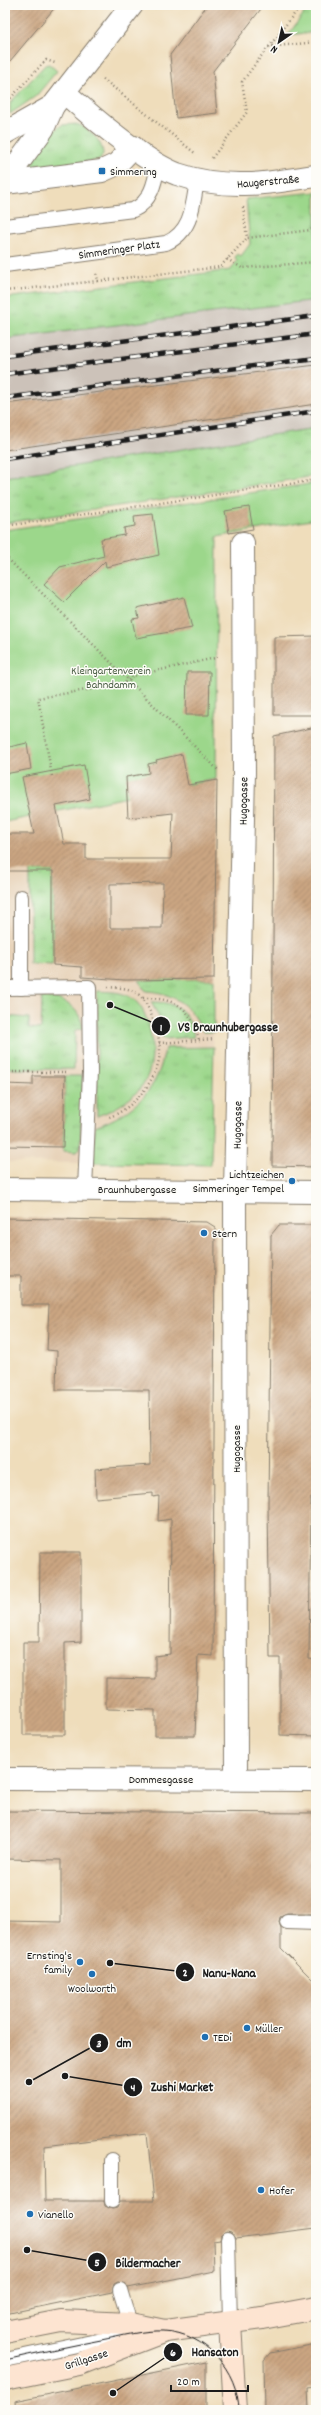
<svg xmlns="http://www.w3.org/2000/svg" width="321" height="2415" font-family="Dekko,sans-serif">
<defs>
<pattern id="grass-tufts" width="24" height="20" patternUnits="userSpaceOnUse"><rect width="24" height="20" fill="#9cd78b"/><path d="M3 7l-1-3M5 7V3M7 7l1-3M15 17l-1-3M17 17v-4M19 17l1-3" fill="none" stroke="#86b877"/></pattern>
<pattern id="building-hatch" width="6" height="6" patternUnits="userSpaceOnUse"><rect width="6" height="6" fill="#cba682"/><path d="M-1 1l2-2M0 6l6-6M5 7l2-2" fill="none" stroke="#a4866a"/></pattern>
</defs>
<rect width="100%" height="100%" fill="#fdfcf7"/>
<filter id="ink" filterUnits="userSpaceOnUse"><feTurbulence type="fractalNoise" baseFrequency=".025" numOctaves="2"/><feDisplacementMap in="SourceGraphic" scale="8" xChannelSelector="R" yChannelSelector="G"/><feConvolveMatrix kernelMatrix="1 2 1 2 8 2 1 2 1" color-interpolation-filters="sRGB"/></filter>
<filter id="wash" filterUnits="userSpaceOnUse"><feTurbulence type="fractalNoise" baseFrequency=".012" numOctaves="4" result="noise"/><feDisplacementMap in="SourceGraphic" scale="16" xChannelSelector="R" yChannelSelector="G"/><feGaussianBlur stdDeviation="0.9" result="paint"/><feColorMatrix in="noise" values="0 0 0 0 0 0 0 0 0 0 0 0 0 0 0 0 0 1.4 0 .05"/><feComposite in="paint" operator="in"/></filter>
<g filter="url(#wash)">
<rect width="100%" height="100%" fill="#efddbb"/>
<!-- built -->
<polygon fill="#e6d0b5" points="5,834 59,844 86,844 86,859 125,884 216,882 211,1165 5,1162"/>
<!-- railway -->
<polygon fill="#ccc2b9" points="316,300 316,428 5,477 5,339"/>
<!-- grass -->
<g fill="url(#grass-tufts)" stroke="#5c7a54">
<polygon points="310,5 316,5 316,32 288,35"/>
<polygon points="49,64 57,71 36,96 10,114 10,103 45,65"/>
<path d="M77,124C88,128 103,141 103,154L100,160L29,169L53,131L62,125Z"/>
<polygon points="316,192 316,300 5,339 5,298 231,270 237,261 235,258 237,254 241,256 250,244 246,199"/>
<polygon points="316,428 316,476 5,523 5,477"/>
<polygon points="30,871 53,871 53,965 30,964"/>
<path d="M214,979V1032H203C193,1007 173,992 146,991L138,980Z"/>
<path d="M97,991C108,992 120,991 130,997C141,1003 146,1016 149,1027C160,1074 141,1100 97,1116Z"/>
<path d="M42,997C63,998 80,1006 83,1029L75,1030L74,1069H14L5,1067V1016L29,1018V1028L41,1029Z"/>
<path d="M151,1002C177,1002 189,1010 194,1037L163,1039L159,1017Z"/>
<path d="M214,1047L211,1165L93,1163L95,1127C134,1113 159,1090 165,1048Z"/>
<polygon points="65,1076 83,1076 80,1148 76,1152 63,1151"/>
</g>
<!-- garden -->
<polygon fill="#9cd78b" stroke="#5c7a54" points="316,483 316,519 217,537 216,779 5,822 5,530"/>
<g id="blocks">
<!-- building -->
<g fill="url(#building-hatch)" fill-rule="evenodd">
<polygon points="5,5 57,5 5,67"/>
<polygon points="207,5 264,5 213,71 217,113 176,118 170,55"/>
<polygon points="316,365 316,404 5,450 5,404"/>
<polygon points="249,507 253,529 229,533 225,511"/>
<polygon points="153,514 159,555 106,567 105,561 64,602 44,584 60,567 104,556 101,539 125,535 124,528 135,526 134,516"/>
<polygon points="184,597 192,628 136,638 132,619 139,618 137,608"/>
<polygon points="316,636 316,715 274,715 274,637"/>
<polygon points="187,672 210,672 209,715 186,715"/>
<polygon points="316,727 316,1167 272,1166 274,736"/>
<polygon points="27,743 31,769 5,774 5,748"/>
<path d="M182,754L188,785L217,780L214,979L125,980L82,977V967L53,965V871H5V834H34L22,777L84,765L90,799L56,806L64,844H86V859H171L173,813L128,818L126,777L149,773L148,764L157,762L156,760ZM163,883L162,928H110V884Z"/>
<polygon points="33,1076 65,1076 63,1147 5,1146 5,1084 33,1085"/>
<polygon points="5,1218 207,1222 215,1227 213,1656 198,1655 195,1736 155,1736 155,1710 106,1709 106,1678 155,1679 155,1656 170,1654 171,1519 158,1521 159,1496 153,1497 153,1493 96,1498 95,1469 150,1465 149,1390 56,1390 57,1351 47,1350 49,1305 21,1305 21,1276 5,1276"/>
<polygon points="279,1225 316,1225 316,1496 311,1497 309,1659 316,1660 316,1736 280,1735 280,1658 270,1658 268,1505 271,1235"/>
<polygon points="40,1552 81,1552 81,1642 65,1643 65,1735 23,1735 23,1642 39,1642"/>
<path d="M5,1811L316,1813V1914H287L280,1917L279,1922L281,1928V1948L316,1983V2228L236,2238L232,2232L227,2231L221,2235L220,2240L213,2241L214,2271L128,2288L126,2284L118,2282L114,2284L112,2292L5,2314V1921L61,1922V1860L5,1859ZM147,2133L154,2201H120L117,2208L112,2209L105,2206L104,2201H45L44,2146Z"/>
<polygon points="316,2344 316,2386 308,2387 309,2410 265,2410 264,2360 270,2353"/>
<polygon points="206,2362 206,2410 16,2410 15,2401"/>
</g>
</g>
</g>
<g filter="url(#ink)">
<use href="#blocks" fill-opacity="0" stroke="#867c6c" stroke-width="1"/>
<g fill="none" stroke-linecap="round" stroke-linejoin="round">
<defs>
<g id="service">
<path d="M5,226L133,210C151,202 155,182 158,165"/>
<path d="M5,265L166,243C192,232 193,205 197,180"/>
<polyline points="5,988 89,987 90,1072 85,1189"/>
<polyline points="21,988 21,897"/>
<polyline points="287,1922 316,1923"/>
<polyline points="112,2201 112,2160"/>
<polyline points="228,2239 230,2323"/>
<polyline points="120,2290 132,2330"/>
<polyline points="5,2360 140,2332"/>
</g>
<g id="minor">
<path d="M64,92C92,117 143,161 177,174C197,181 220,184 240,184C265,185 291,179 316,176"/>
<polyline points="5,133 53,106"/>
<polyline points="5,181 43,129 53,106 132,5"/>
<polyline points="5,183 102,171 117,164 133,147"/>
<polyline points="5,1189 316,1192"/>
<polyline points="236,1779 235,1190 244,773 243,543"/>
</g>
<polyline id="tertiary" points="5,1779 316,1780"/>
<g id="secondary">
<polyline points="230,2323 235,2410"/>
<polyline points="5,2332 61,2321 130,2324 165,2331"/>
<polyline points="5,2379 79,2364 165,2331 262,2318 316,2308"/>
</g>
</defs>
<!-- service casing -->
<use href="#service" stroke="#867c6c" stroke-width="16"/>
<!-- minor casing -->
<use href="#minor" stroke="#867c6c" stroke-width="24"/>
<!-- tertiary casing -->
<use href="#tertiary" stroke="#867c6c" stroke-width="24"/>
<!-- secondary casing -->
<use href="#secondary" stroke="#867c6c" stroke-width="24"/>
<!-- path -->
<g stroke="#867c6c" stroke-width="2.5" stroke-dasharray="1 3" stroke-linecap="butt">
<polyline points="269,47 301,5"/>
<polyline points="103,79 196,154"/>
<polyline points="5,104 46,60 55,63"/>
<polyline points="212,158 247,112 242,82 268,47 316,42"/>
<polyline points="243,207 247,238 311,230 316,227"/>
<polyline points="227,259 242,268 316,262"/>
<polyline points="98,281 220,267 247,238"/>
<polyline points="5,291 98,281 96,272"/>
<polyline points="5,526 316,480"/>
<polyline points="5,556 219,771"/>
<polyline points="52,776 38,698 123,684 133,676 220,657"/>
<path d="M108,987C117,988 127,987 135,992C144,997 150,1010 153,1020C156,1029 160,1039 160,1050C160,1077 134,1109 109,1117"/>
<path d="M143,998C176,998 191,1007 199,1040"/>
<polyline points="159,1043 214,1039"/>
<polyline points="5,1072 69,1072"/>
</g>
<!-- service -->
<use href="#service" stroke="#fff" stroke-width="14"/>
<!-- minor -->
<use href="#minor" stroke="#fff" stroke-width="22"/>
<!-- tertiary -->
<use href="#tertiary" stroke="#fff" stroke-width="22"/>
<!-- secondary -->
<use href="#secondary" stroke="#fde4d1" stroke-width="22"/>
<!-- tram -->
<path stroke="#1c1c1c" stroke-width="1" d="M5,2360C37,2353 69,2346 101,2340C122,2336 143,2330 164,2331C205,2333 238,2370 239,2410"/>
<defs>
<g id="rail">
<polyline points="5,356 316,316"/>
<polyline points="5,374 316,334"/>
<polyline points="5,398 316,358"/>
<polyline points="5,459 316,411"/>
</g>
</defs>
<!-- rail casing -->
<use href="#rail" stroke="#1c1c1c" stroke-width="4.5"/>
<!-- rail -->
<use href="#rail" stroke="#fdfcf7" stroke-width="3" stroke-dasharray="9" stroke-linecap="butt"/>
</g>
</g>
<!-- markers -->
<g fill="#1f6fb2" stroke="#fdfcf7" stroke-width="1.5">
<rect x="98" y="167" width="8" height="8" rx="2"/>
<circle cx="292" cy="1181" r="4"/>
<circle cx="204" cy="1233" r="4"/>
<circle cx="80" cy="1962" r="4"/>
<circle cx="92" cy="1974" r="4"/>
<circle cx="247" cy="2028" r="4"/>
<circle cx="205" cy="2037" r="4"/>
<circle cx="261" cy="2190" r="4"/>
<circle cx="30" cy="2214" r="4"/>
</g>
<g text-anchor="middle" stroke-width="3" stroke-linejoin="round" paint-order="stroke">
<!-- poi labels -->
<g font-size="12" fill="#1c1c1c" stroke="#fdfcf7" text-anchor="start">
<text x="110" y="175">Simmering</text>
<text x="284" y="1178" text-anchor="end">Lichtzeichen<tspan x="284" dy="14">Simmeringer Tempel</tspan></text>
<text x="212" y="1237">Stern</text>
<text x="72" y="1959" text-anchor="end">Ernsting's<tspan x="72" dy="14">family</tspan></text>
<text x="92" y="1992" text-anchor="middle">Woolworth</text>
<text x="255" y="2032">Müller</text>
<text x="213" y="2041">TEDi</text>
<text x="269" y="2194">Hofer</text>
<text x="38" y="2218">Vianello</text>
</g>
<!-- street labels -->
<g font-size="12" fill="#1c1c1c" stroke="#fdfcf7">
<text transform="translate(268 181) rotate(-5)" y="4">Haugerstraße</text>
<text transform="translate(119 249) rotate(-8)" y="4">Simmeringer Platz</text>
<text transform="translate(243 801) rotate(-89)" y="4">Hugogasse</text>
<text transform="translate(237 1125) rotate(-89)" y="4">Hugogasse</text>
<text x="137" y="1193">Braunhubergasse</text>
<text transform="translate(236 1449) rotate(-90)" y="4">Hugogasse</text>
<text x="161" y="1783">Dommesgasse</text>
<text transform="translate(86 2359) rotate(-18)" y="4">Grillgasse</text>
</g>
<!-- park labels -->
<g font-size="12" fill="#495d43" stroke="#fdfcf7">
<text x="111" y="674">Kleingartenverein<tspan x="111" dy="14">Bahndamm</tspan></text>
</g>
</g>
<!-- callouts -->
<path fill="none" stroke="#1c1c1c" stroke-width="1.5" d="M110 1005L161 1026M110 1963L185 1972M29 2082L99 2043M65 2076L133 2087M27 2250L97 2262M113 2393L173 2352"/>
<g fill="#1c1c1c" stroke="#fdfcf7" stroke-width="1.5">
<circle cx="110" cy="1005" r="4"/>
<circle cx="110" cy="1963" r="4"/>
<circle cx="29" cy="2082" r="4"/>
<circle cx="65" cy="2076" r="4"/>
<circle cx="27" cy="2250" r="4"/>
<circle cx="113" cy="2393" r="4"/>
<circle cx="161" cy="1026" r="10"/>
<circle cx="185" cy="1972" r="10"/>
<circle cx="99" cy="2043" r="10"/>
<circle cx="133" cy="2087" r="10"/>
<circle cx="97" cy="2262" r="10"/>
<circle cx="173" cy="2352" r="10"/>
</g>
<g font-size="12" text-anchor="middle" font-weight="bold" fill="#fff">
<text x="161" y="1031">1</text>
<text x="185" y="1976">2</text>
<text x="99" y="2047">3</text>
<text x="133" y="2091">4</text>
<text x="97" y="2266">5</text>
<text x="173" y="2356">6</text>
</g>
<g font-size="13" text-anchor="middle" font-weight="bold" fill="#1c1c1c" stroke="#fdfcf7" stroke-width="3" stroke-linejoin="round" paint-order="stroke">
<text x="228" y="1031">VS Braunhubergasse</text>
<text x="229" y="1977">Nanu-Nana</text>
<text x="124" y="2047">dm</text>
<text x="182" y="2091">Zushi Market</text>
<text x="148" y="2267">Bildermacher</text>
<text x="215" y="2356">Hansaton</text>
</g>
<!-- margin -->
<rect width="321" height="2415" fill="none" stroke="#fdfcf7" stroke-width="20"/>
<!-- north arrow -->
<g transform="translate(279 42) rotate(214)" stroke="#fdfcf7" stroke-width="3" paint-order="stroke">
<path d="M0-3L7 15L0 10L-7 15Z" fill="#1c1c1c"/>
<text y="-6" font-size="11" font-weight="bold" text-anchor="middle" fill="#1c1c1c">N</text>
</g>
<!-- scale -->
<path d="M171 2385v6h77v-6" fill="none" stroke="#1c1c1c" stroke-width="2"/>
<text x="177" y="2385" font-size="12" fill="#1c1c1c" stroke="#fdfcf7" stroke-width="3" paint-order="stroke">20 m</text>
</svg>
